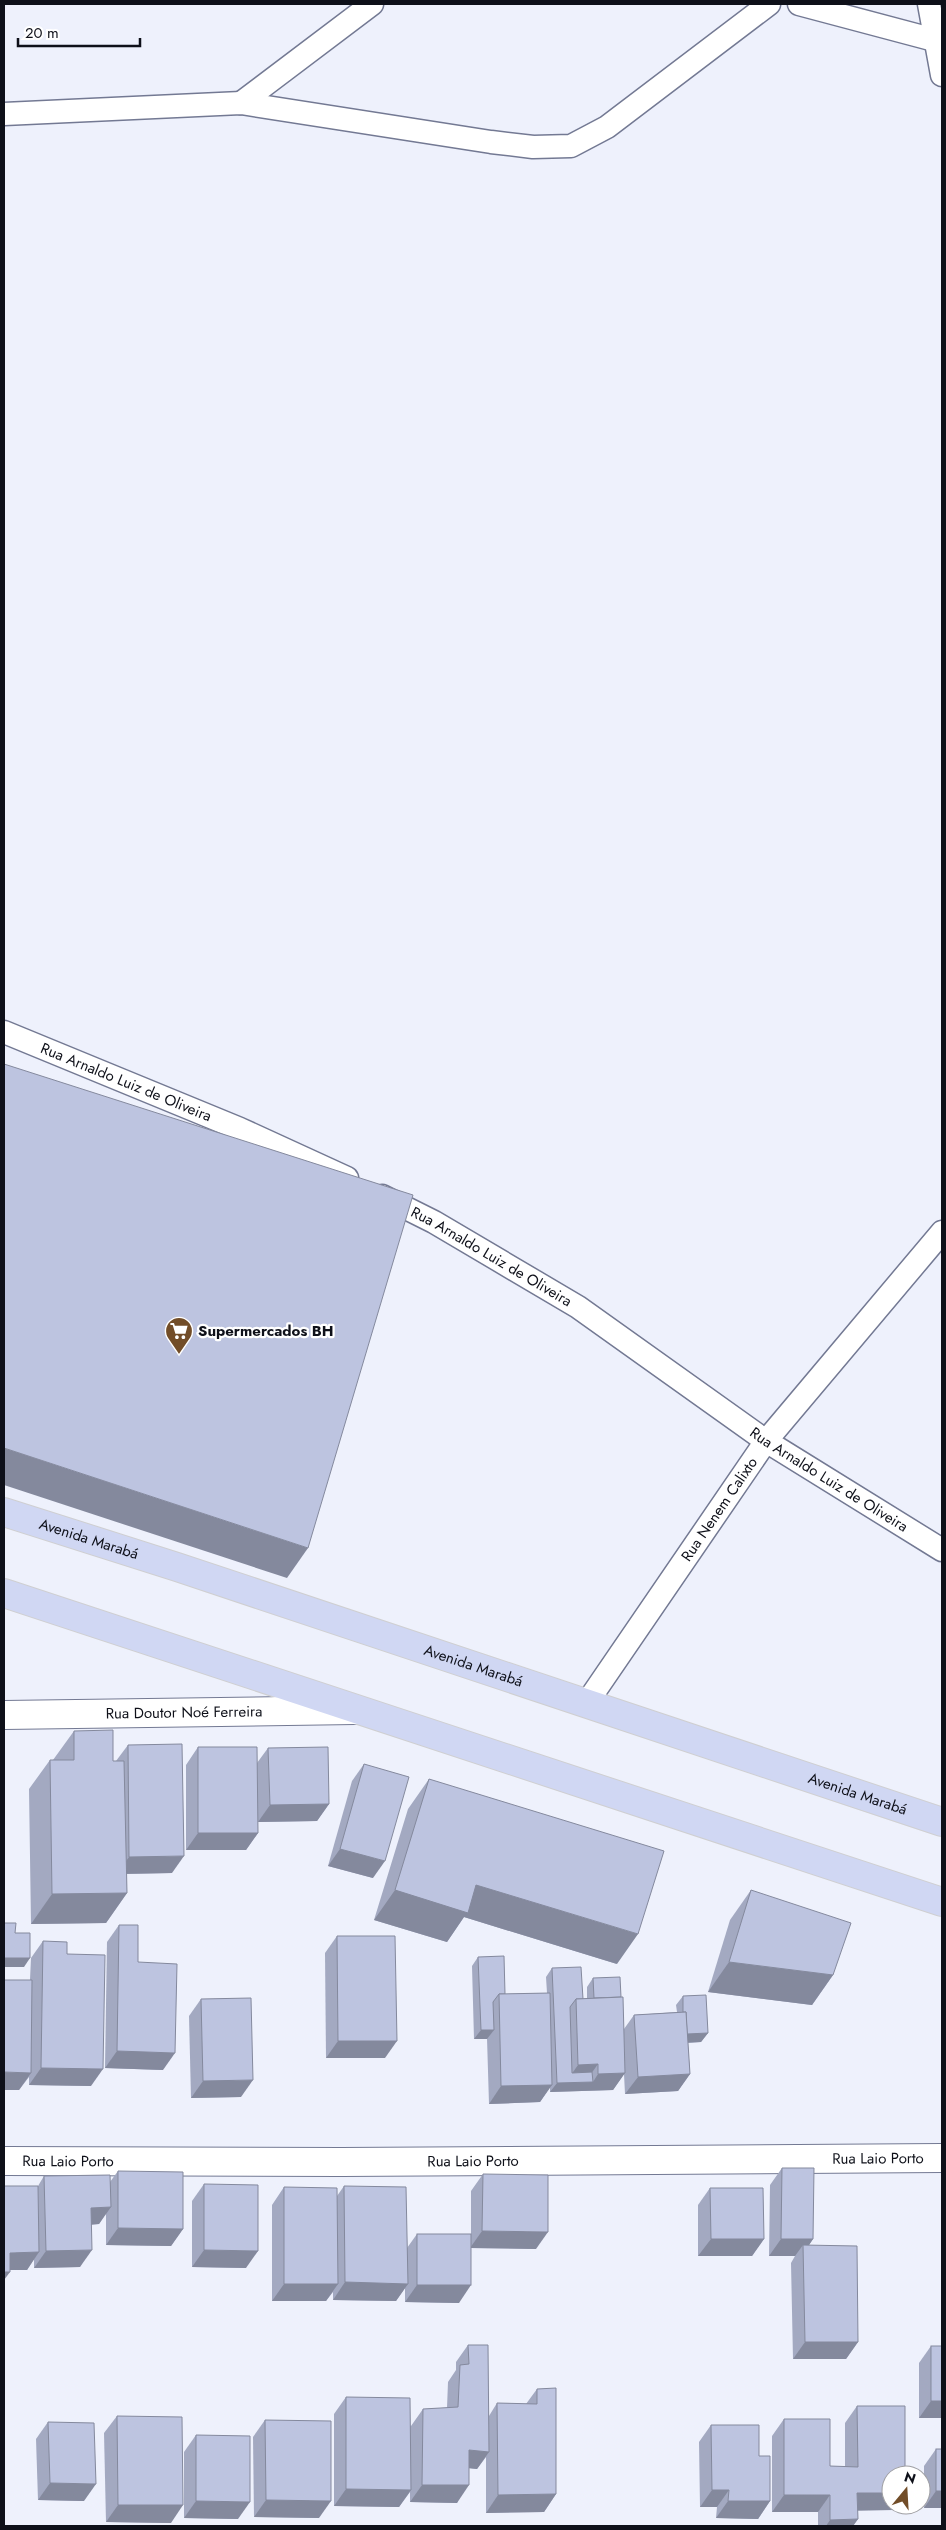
<svg xmlns="http://www.w3.org/2000/svg" width="946" height="2530" font-family="Jost,sans-serif">
<rect width="100%" height="100%" fill="#eef1fc"/>
<g fill="none" stroke-linecap="round" stroke-linejoin="round">
<defs>
<g id="service">
<polyline points="799,4 942,42"/>
<polyline points="929,4 942,75"/>
<polyline points="241,103 372,4"/>
<polyline points="4,114 241,103 491,142 533,147 571,146 607,127 769,4"/>
<path id="s1" d="M4,1032L240,1129L347,1178"/>
<path id="s2" d="M382,1196L434,1222L578,1307L766,1441L942,1550"/>
<path id="s3" d="M586,1704L766,1441L942,1232"/>
</g>
<g id="minor">
<path id="s4" d="M4,1715L355,1710"/>
<path id="s5" d="M4,2161L341,2162L942,2158"/>
</g>
<g id="primary">
<path id="s6" d="M4,1512L177,1567L942,1822"/>
<polyline points="4,1593 942,1902"/>
</g>
</defs>
<!-- service casing -->
<use href="#service" stroke="#737993" stroke-width="25"/>
<!-- minor casing -->
<use href="#minor" stroke="#737993" stroke-width="30"/>
<!-- primary casing -->
<use href="#primary" stroke="#cfcfd1" stroke-width="30"/>
<!-- service -->
<use href="#service" stroke="#fff" stroke-width="22"/>
<!-- minor -->
<use href="#minor" stroke="#fff" stroke-width="28"/>
<!-- primary -->
<use href="#primary" stroke="#d0d7f3" stroke-width="28"/>
</g>
<!-- wall -->
<g fill="#a3a9c1">
<polygon points="74,1731 113,1761 116,1761 128,1745 172,1873 126,1874 127,1893 106,1923 31,1924 29,1789 50,1760 53,1760"/>
<polygon points="198,1747 257,1763 268,1748 329,1804 317,1821 258,1822 258,1833 246,1850 186,1850 186,1765"/>
<polygon points="364,1764 373,1878 328,1866 352,1781"/>
<polygon points="429,1779 617,1964 464,1917 447,1942 374,1920 408,1809"/>
<polygon points="751,1890 833,1975 812,2005 708,1992 730,1920"/>
<polygon points="119,1925 138,1962 163,2070 105,2068 107,1942"/>
<polygon points="337,1936 385,2058 326,2058 325,1953"/>
<polygon points="43,1941 67,1954 91,2086 29,2085 29,2077 19,2090 30,1980 31,1958"/>
<polygon points="478,1957 505,1994 547,1993 546,1977 552,1968 583,1999 587,1998 587,1987 593,1978 624,2029 634,2015 677,2012 676,2005 683,1996 708,2033 701,2042 688,2043 690,2074 678,2091 625,2094 624,2074 613,2090 550,2092 550,2087 540,2102 489,2104 487,2038 474,2039 472,1966"/>
<polygon points="201,1999 241,2097 191,2098 189,2016"/>
<polygon points="782,2168 813,2239 809,2245 858,2342 846,2359 793,2359 791,2263 795,2256 769,2256 770,2185"/>
<polygon points="118,2171 183,2229 171,2246 106,2245 106,2213 99,2224 91,2225 80,2267 34,2268 34,2259 27,2270 10,2270 38,2186 44,2176 110,2182"/>
<polygon points="483,2174 536,2249 471,2248 459,2303 405,2302 405,2288 396,2301 333,2300 333,2292 326,2301 272,2301 272,2205 284,2187 337,2196 344,2186 407,2248 417,2234 471,2240 471,2191"/>
<polygon points="204,2184 246,2268 192,2267 192,2201"/>
<polygon points="710,2188 764,2239 752,2256 698,2256 698,2205"/>
<polygon points="468,2345 489,2416 497,2403 526,2404 537,2389 556,2494 544,2512 486,2513 486,2457 477,2469 469,2468 457,2503 410,2502 410,2492 399,2507 334,2506 334,2414 346,2397 411,2426 423,2409 447,2408 448,2382 456,2370 456,2362"/>
<polygon points="931,2346 942,2346 942,2418 919,2418 919,2363"/>
<polygon points="857,2406 893,2510 857,2510 858,2519 853,2526 818,2526 818,2512 772,2512 772,2436 784,2419 830,2466 845,2467 845,2423"/>
<polygon points="117,2416 171,2523 106,2522 104,2433"/>
<polygon points="265,2420 319,2518 254,2517 253,2437"/>
<polygon points="48,2422 84,2501 38,2500 36,2439"/>
<polygon points="711,2425 759,2456 770,2501 758,2519 716,2518 717,2507 700,2507 699,2442"/>
<polygon points="196,2435 238,2519 184,2518 184,2452"/>
<polygon points="936,2449 942,2508 924,2508 924,2466"/>
</g>
<!-- shaded-wall -->
<g fill="#84899d">
<polygon points="4,1448 308,1548 287,1578 4,1485"/>
<polygon points="329,1804 317,1821 258,1822 270,1805"/>
<polygon points="198,1833 258,1833 246,1850 186,1850"/>
<polygon points="340,1849 385,1861 373,1878 328,1866"/>
<polygon points="184,1856 172,1873 117,1874 129,1857"/>
<polygon points="476,1885 638,1934 617,1964 464,1917 447,1942 374,1920 395,1890"/>
<polygon points="127,1893 106,1923 31,1924 52,1894"/>
<polygon points="4,1958 30,1958 24,1967 4,1967"/>
<polygon points="729,1962 833,1975 812,2005 708,1992"/>
<polygon points="481,2030 494,2030 487,2039 474,2039"/>
<polygon points="708,2033 701,2042 678,2043 684,2034"/>
<polygon points="338,2041 397,2041 385,2058 326,2058"/>
<polygon points="117,2051 175,2053 163,2070 105,2068"/>
<polygon points="598,2064 586,2081 566,2082 578,2065"/>
<polygon points="41,2068 103,2069 91,2086 29,2085"/>
<polygon points="4,2072 31,2073 19,2090 4,2090"/>
<polygon points="625,2073 613,2090 550,2092 557,2083 593,2082 598,2074"/>
<polygon points="690,2074 678,2091 625,2094 638,2077"/>
<polygon points="253,2080 241,2097 191,2098 203,2081"/>
<polygon points="552,2085 540,2102 489,2104 501,2086"/>
<polygon points="111,2207 99,2224 79,2225 91,2208"/>
<polygon points="118,2228 183,2229 171,2246 106,2245"/>
<polygon points="482,2231 548,2232 536,2249 470,2248"/>
<polygon points="711,2239 764,2239 752,2256 698,2256"/>
<polygon points="781,2239 813,2239 803,2254 803,2245 795,2256 769,2256"/>
<polygon points="92,2250 80,2267 34,2268 46,2251"/>
<polygon points="204,2250 258,2251 246,2268 192,2267"/>
<polygon points="39,2252 27,2270 4,2270 10,2253"/>
<polygon points="4,2272 10,2272 4,2280"/>
<polygon points="345,2282 408,2284 396,2301 333,2300"/>
<polygon points="284,2284 338,2284 326,2301 272,2301"/>
<polygon points="417,2285 471,2285 459,2303 405,2302"/>
<polygon points="805,2342 858,2342 846,2359 793,2359"/>
<polygon points="931,2401 942,2401 942,2418 919,2418"/>
<polygon points="469,2450 489,2452 477,2469 457,2467"/>
<polygon points="50,2483 96,2484 84,2501 38,2500"/>
<polygon points="422,2485 469,2485 457,2503 410,2502"/>
<polygon points="346,2489 411,2490 399,2507 334,2506"/>
<polygon points="712,2490 729,2490 717,2507 700,2507"/>
<polygon points="936,2491 942,2491 942,2508 924,2508"/>
<polygon points="857,2493 891,2493 891,2505 897,2505 893,2510 845,2511"/>
<polygon points="556,2494 544,2512 486,2513 498,2495"/>
<polygon points="784,2495 830,2495 818,2512 772,2512"/>
<polygon points="266,2500 331,2501 319,2518 254,2517"/>
<polygon points="196,2501 250,2502 238,2519 184,2518"/>
<polygon points="728,2501 770,2501 758,2519 716,2518"/>
<polygon points="118,2505 183,2505 171,2523 106,2522"/>
<polygon points="858,2519 853,2526 826,2526 830,2520"/>
</g>
<!-- building -->
<g fill="#bdc4e0" stroke="#84899d">
<polygon points="4,1064 413,1195 308,1548 4,1448"/>
<polygon points="113,1730 113,1761 124,1761 127,1893 52,1894 50,1760 74,1760 74,1731"/>
<polygon points="182,1744 184,1856 129,1857 128,1745"/>
<polygon points="198,1747 257,1747 258,1833 198,1833"/>
<polygon points="328,1747 329,1804 270,1805 268,1748"/>
<polygon points="364,1764 409,1777 385,1861 340,1849"/>
<polygon points="429,1779 664,1851 638,1934 476,1885 468,1913 395,1890"/>
<polygon points="751,1890 851,1923 833,1975 729,1962"/>
<polygon points="4,1923 16,1923 15,1933 30,1933 30,1958 4,1958"/>
<polygon points="119,1925 138,1925 138,1962 177,1964 175,2053 117,2051"/>
<polygon points="337,1936 395,1936 397,2041 338,2041"/>
<polygon points="43,1941 67,1942 67,1954 105,1955 103,2069 41,2068"/>
<polygon points="504,1956 505,1994 499,1994 493,2002 494,2030 481,2030 478,1957"/>
<polygon points="581,1967 583,1999 576,1999 570,2007 572,2073 592,2072 593,2082 557,2083 552,1968"/>
<polygon points="620,1977 621,1997 594,1998 593,1978"/>
<polygon points="4,1980 32,1980 31,2073 4,2072"/>
<polygon points="550,1993 552,2085 501,2086 499,1994"/>
<polygon points="706,1995 708,2033 687,2034 686,2012 683,2012 683,1996"/>
<polygon points="623,1997 625,2073 598,2074 598,2064 578,2065 576,1999"/>
<polygon points="251,1998 253,2080 203,2081 201,1999"/>
<polygon points="686,2012 690,2074 638,2077 634,2015"/>
<polygon points="782,2168 814,2168 813,2239 781,2239"/>
<polygon points="118,2171 183,2172 183,2229 118,2228"/>
<polygon points="483,2174 548,2175 548,2232 482,2231"/>
<polygon points="110,2175 111,2207 91,2208 92,2250 46,2251 44,2176"/>
<polygon points="204,2184 258,2185 258,2251 204,2250"/>
<polygon points="4,2186 38,2186 39,2252 10,2253 10,2272 4,2272"/>
<polygon points="344,2186 406,2187 408,2284 345,2282"/>
<polygon points="284,2187 337,2188 338,2284 284,2284"/>
<polygon points="710,2188 763,2188 764,2239 711,2239"/>
<rect x="417" y="2234" width="54" height="51"/>
<polygon points="803,2245 857,2246 858,2342 805,2342"/>
<polygon points="468,2345 488,2345 489,2452 469,2450 469,2485 422,2485 423,2409 458,2407 460,2365 469,2364"/>
<rect x="931" y="2346" width="11" height="55"/>
<polygon points="556,2388 556,2494 498,2495 497,2403 537,2404 537,2389"/>
<polygon points="346,2397 410,2398 411,2490 346,2489"/>
<polygon points="857,2406 905,2406 905,2475 891,2475 891,2493 857,2493 858,2519 830,2520 830,2495 784,2495 784,2419 830,2419 830,2466 858,2467"/>
<polygon points="117,2416 182,2417 183,2505 118,2505"/>
<polygon points="265,2420 331,2421 331,2501 266,2500"/>
<polygon points="48,2422 94,2423 96,2484 50,2483"/>
<polygon points="711,2425 759,2425 759,2456 770,2456 770,2501 728,2501 729,2490 712,2490"/>
<polygon points="196,2435 250,2436 250,2502 196,2501"/>
<rect x="936" y="2449" width="6" height="42"/>
</g>
<!-- icons -->
<defs>
<symbol id="supermarket-pin" viewBox="-11 -11 22 30"><path d="M0 17L-7.5 6A9.5 9.5 0 1 1 7.5 6Z" fill="#724d28" stroke="#fff"/><path d="M-6-5.5h2.5l.6 2H6L4.5 2H-2.5L-4.4-4H-6ZM-1.5 3.2a1.3 1.3 0 1 0 .1 0ZM3 3.2a1.3 1.3 0 1 0 .1 0Z" fill="#fff"/></symbol>
</defs>
<g fill-rule="evenodd">
<use href="#supermarket-pin" x="163" y="1315" width="32" height="43"/>
</g>
<g text-anchor="middle" stroke-width="4.5" stroke-linejoin="round" paint-order="stroke">
<!-- street labels -->
<g font-size="15" fill="#0e1019" stroke="#fff">
<text dy="5" stroke="none"><textPath href="#s1" startOffset="132">Rua Arnaldo Luiz de Oliveira</textPath></text>
<text dy="5" stroke="none"><textPath href="#s2" startOffset="125">Rua Arnaldo Luiz de Oliveira</textPath></text>
<text dy="5" stroke="none"><textPath href="#s2" startOffset="530">Rua Arnaldo Luiz de Oliveira</textPath></text>
<text dy="5" stroke="none"><textPath href="#s3" startOffset="236">Rua Nenem Calixto</textPath></text>
<text dy="5" stroke="none"><textPath href="#s6" startOffset="89">Avenida Marabá</textPath></text>
<text dy="5" stroke="none"><textPath href="#s6" startOffset="494">Avenida Marabá</textPath></text>
<text dy="5" stroke="none"><textPath href="#s4" startOffset="180">Rua Doutor Noé Ferreira</textPath></text>
<text dy="5" stroke="none"><textPath href="#s6" startOffset="899">Avenida Marabá</textPath></text>
<text dy="5" stroke="none"><textPath href="#s5" startOffset="874">Rua Laio Porto</textPath></text>
<text dy="5" stroke="none"><textPath href="#s5" startOffset="64">Rua Laio Porto</textPath></text>
<text dy="5" stroke="none"><textPath href="#s5" startOffset="469">Rua Laio Porto</textPath></text>
</g>
<!-- poi labels -->
<g font-size="15" font-weight="bold" fill="#0e1019" stroke="#fff" text-anchor="start">
<text x="198" y="1336">Supermercados BH</text>
</g>
</g>
<!-- border -->
<rect width="946" height="2530" fill="none" stroke="#0e1019" stroke-width="10"/>
<!-- north arrow -->
<g transform="translate(906 2490) rotate(18)"><circle r="24" fill="#ffffff" stroke="#9f9fa3"/>
<path d="M0-4L9 19L0 12L-9 19Z" fill="#724d28"/>
<text y="-8" font-size="14" font-weight="bold" text-anchor="middle" fill="#0e1019">N</text>
</g>
<!-- scale -->
<path d="M18 38v8h122v-8" fill="none" stroke="#0e1019" stroke-width="2.5"/>
<text x="25" y="38" font-size="15" fill="#0e1019" stroke="#ffffff" stroke-width="4" paint-order="stroke">20 m</text>
</svg>
